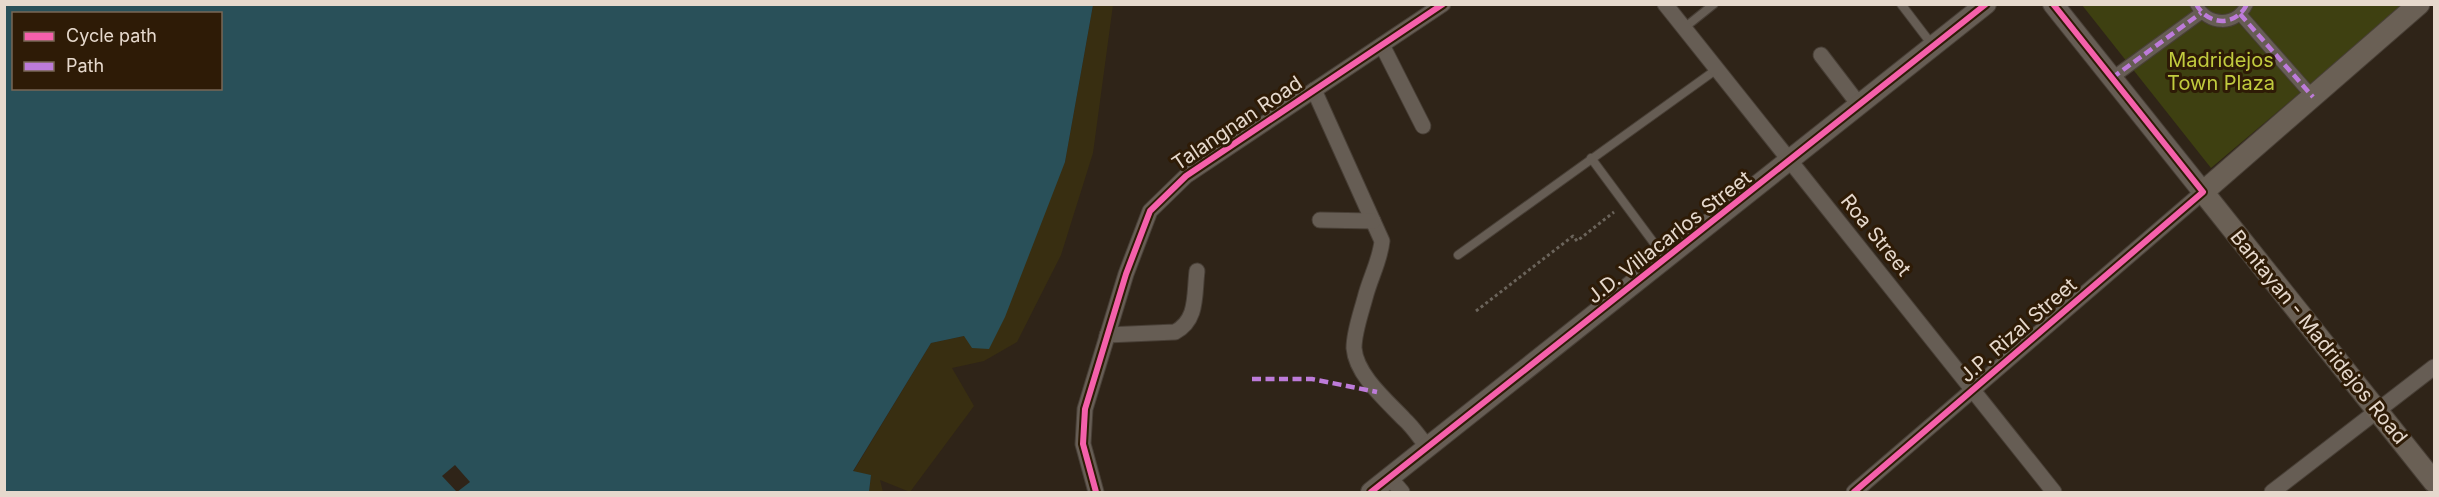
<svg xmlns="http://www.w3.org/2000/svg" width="2439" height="497" font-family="Inter,sans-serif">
<rect width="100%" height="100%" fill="#2f2418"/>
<!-- green -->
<polygon fill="#3e4011" points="2082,5 2404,5 2211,168"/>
<!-- sand -->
<polygon fill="#382e11" points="1093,5 1113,5 1093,153 1061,255 1017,342 984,361 952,368 974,406 910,492 880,480 883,492 869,492 871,475 853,472 931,343 964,336 1065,162"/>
<!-- water -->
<path fill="#295059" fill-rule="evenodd" d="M4,5H1093L1065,162L1005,317L989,349L972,348L964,336L931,343L853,471L871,475L869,492H5ZM14,14H220V88H14Z"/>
<!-- pier -->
<polygon fill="#2f2418" points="455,465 470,482 457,492 442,476"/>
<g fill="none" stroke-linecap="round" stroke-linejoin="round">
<defs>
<g id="service">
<polyline points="1901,4 1933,46"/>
<polyline points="1684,28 1714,4"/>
<polyline points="1591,158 1665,258"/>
<polyline points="1458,255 1717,69"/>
</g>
<g id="pedestrian">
<path d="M2196,4C2208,26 2236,27 2247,4"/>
<polyline points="2240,14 2313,97"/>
<polyline points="2112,78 2201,13"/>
</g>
<g id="minor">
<polyline points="1665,4 2054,492"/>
<polyline points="1382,45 1423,126"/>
<polyline points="1821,55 1860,106"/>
<path d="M1314,90L1382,241C1380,261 1370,278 1365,298C1361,313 1354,332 1354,348C1356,375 1387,401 1404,419C1413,427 1420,438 1428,448"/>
<polyline points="1320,220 1373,221"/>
<path d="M1107,335L1175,332C1198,320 1194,295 1197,271"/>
<polyline points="1390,478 1402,492"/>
<polyline points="1096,492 1083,444 1085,409 1126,274 1150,211 1186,176 1443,4"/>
<polyline points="1854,492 2203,192"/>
<polyline points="2272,492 2434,367"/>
</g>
<g id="tertiary">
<polyline points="2053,4 2203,192"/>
<polyline points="1371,492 1986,4"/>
</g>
<polyline id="secondary" points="2419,4 2203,192 2434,482"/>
</defs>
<!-- service casing -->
<use href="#service" stroke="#483f36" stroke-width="10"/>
<!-- pedestrian casing -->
<use href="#pedestrian" stroke="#483f36" stroke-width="14"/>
<!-- minor casing -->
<use href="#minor" stroke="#483f36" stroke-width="17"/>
<!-- tertiary casing -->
<use href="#tertiary" stroke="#483f36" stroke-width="22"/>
<!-- secondary casing -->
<use href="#secondary" stroke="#483f36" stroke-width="23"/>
<!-- path -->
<polyline stroke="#6b645b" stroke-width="3" stroke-dasharray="3 3" stroke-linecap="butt" points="1476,311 1573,236 1577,241 1614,212"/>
<!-- service -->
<use href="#service" stroke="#665d54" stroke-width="8"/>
<!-- pedestrian -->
<use href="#pedestrian" stroke="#665d54" stroke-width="12"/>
<!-- minor -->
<use href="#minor" stroke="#665d54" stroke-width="15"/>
<!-- tertiary -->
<use href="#tertiary" stroke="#665d54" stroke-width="20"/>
<!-- secondary -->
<use href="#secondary" stroke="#6a6055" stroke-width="21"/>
<!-- quiet -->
<g stroke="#bd7bd9" stroke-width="4.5" stroke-dasharray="9 4.5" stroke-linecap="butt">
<path d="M2196,4C2208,26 2236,27 2247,4"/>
<polyline points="2240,14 2313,97"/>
<polyline points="2112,78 2201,13"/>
<polyline points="1252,379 1312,379 1377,392"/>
</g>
<defs>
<g id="cycleway">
<polyline points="1096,492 1083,444 1085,409 1126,274 1150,211 1186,176 1443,4"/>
<polyline points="1371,492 1986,4"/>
<polyline points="1854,492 2203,192 2053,4"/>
</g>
</defs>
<!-- cycleway casing -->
<use href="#cycleway" stroke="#2e1b06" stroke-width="10"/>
<!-- cycleway -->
<use href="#cycleway" stroke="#f560ab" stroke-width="6"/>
</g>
<g text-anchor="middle" stroke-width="6" stroke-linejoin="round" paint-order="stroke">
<!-- park labels -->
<g font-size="20" fill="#c1cb3e" stroke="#2e1b06">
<text x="2221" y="67">Madridejos<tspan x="2221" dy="23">Town Plaza</tspan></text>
</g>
<!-- street labels -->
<g font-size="20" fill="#e6d9cd" stroke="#2e1b06">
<text transform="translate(1237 123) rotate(-34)" y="7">Talangnan Road</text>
<text transform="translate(1876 235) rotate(51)" y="7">Roa Street</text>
<text transform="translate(1669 237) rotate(-38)" y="7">J.D. Villacarlos Street</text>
<text transform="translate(2018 330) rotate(-41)" y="7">J.P. Rizal Street</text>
<text transform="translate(2319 337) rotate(51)" y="7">Bantayan - Madridejos Road</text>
</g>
</g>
<!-- border -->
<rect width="2439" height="497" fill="none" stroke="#e6d9cd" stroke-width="12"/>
<!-- legend -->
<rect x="12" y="12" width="210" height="78" fill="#2e1b06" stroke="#786756" stroke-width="1.5"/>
<rect x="24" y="32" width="30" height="9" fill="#f560ab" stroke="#786756" stroke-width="1.5"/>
<text x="66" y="42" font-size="18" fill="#e6d9cd">Cycle path</text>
<rect x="24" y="62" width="30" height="9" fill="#bd7bd9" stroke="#786756" stroke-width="1.5"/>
<text x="66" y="72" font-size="18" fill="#e6d9cd">Path</text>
</svg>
